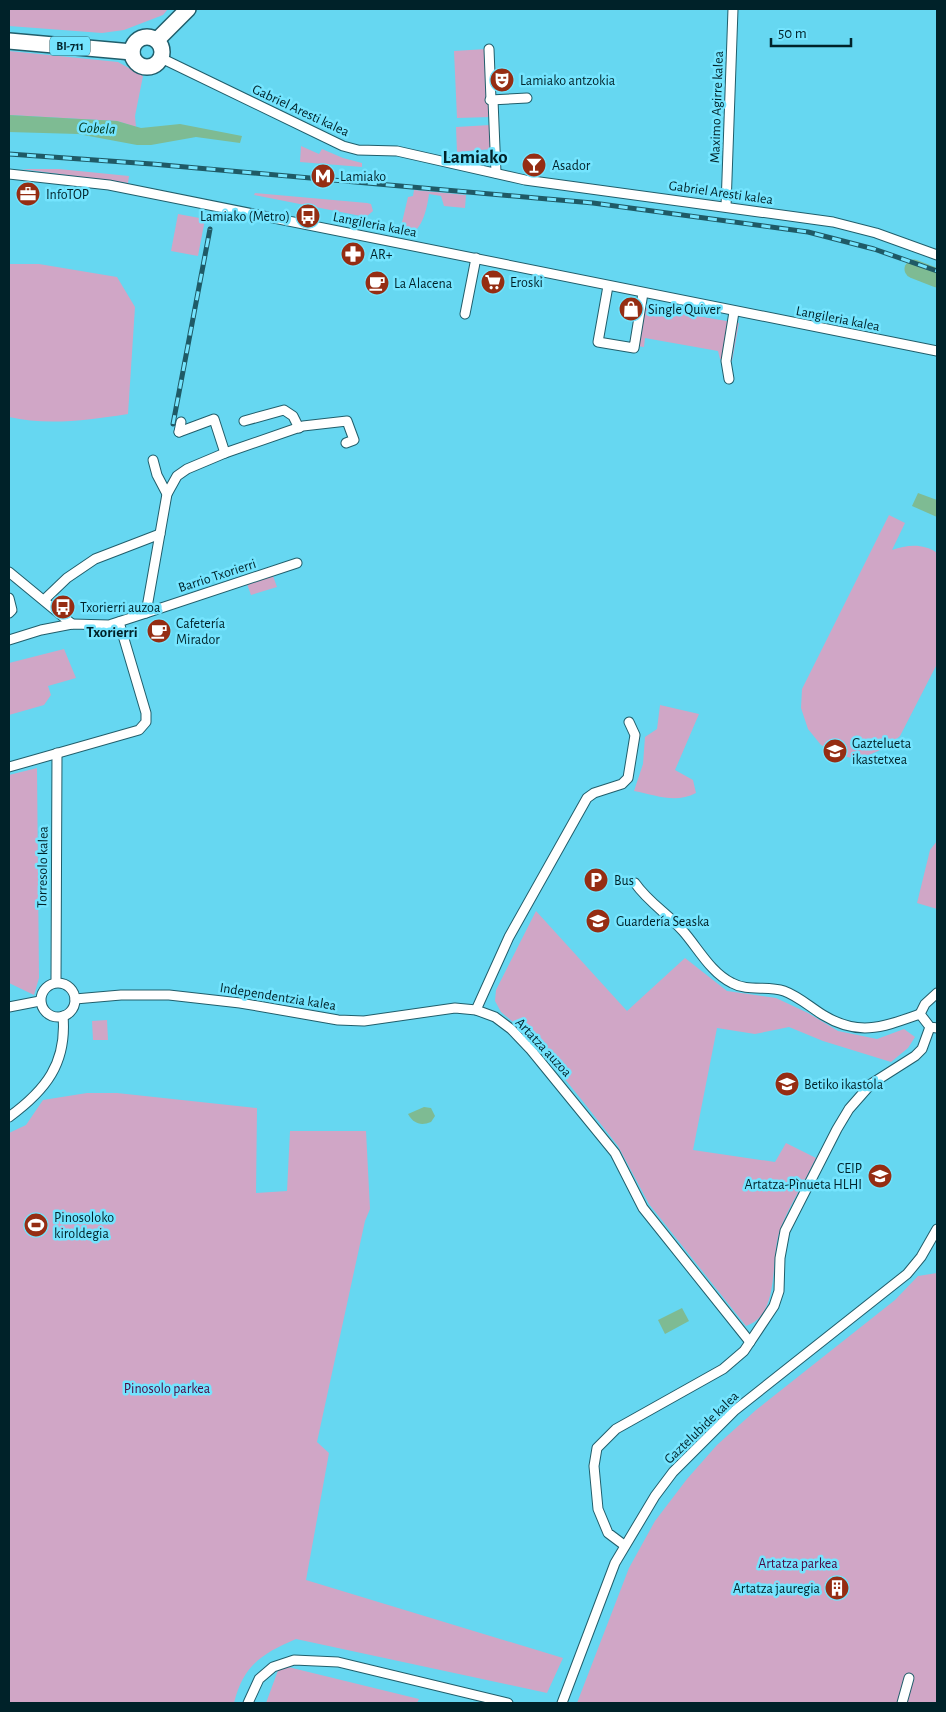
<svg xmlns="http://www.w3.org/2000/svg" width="946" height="1712" font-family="'Alegreya Sans',sans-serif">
<rect width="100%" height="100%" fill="#66d7f1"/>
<!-- green -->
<g fill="#d0a6c6">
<polygon points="9,9 168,9 163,15 124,30 102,33 9,26"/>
<polygon points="486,49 490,117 457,118 454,51"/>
<polygon points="9,51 118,62 143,76 135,116 136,127 117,121 9,115"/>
<polygon points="490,125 492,149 457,152 456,127"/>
<polygon points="301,146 319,154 322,149 343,158 362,163 362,167 300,162"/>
<polygon points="21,169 59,169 129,176 128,183"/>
<path d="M414,190L466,195L465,208L444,206L441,196L429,194C427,209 421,240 399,235L408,197L413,196Z"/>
<polygon points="255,193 367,203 371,204 373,211 366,217 254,195"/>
<polygon points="178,214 205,219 198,256 171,251"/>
<path d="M9,264H39L117,277L135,307L128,414C89,420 47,426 9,417Z"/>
<polygon points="636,306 739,323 732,361 720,359 718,351 645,338 644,347 629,345"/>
<path d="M889,515L905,523L892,550C907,545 923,543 937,553V664L900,736L887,747L869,755L852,758L839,755L821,745L808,729L801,708L802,689Z"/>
<polygon points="273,576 277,587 251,595 247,584"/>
<polygon points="64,649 76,678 48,686 51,695 44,705 9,715 9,663"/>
<path d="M660,705L699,714L675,770L693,780L696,793C675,804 656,795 634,791L643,764L645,737L657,729Z"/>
<polygon points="37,768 39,978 34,995 9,983 9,775"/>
<polygon points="937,841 937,909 917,903 930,850"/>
<path d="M536,911L627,1011L685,958L727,991L776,998L808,1013L838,1031L877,1039L904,1029L915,1037L908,1048L891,1062L823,1041L789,1027L755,1034L717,1028L693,1150L775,1162L786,1143L816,1158C805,1181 791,1203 781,1227C769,1256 782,1314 746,1326L649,1204L618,1146L585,1104L530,1036L501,1012L495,1001L496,990Z"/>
<polygon points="107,1020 108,1040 93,1040 92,1021"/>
<path d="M87,1093H117L257,1108L256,1193L287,1191L290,1131H366L370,1209L365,1221L317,1442L329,1453L306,1580L563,1658L547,1693L296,1639C261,1654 243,1666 234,1703H9V1133L26,1125L43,1100Z"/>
<polygon points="937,1273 937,1703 577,1703 629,1568 655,1521 687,1479 717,1445 756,1410 895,1300 918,1276"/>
<polygon points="280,1665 419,1699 417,1703 266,1703"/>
</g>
<!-- water -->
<g fill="#7ebb93">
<polygon points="9,115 117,121 141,128 180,124 242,136 240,143 196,137 151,145 137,145 78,134 9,132"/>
<polygon points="918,493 937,500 937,517 912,506"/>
<path d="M424,1107L431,1108L435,1116L431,1122C421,1126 414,1124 408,1114Z"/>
<polygon points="682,1308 689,1321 665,1334 658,1320"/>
</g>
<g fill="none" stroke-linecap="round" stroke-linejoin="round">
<!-- river -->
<polyline stroke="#7ebb93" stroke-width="19" points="914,269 937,278"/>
<defs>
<g id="street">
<polyline points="489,49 491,100"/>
<polyline points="161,58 343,146 358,150 397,151 525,180 833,222 876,233 937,255"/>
<polyline points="490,100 527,98"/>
<polyline points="493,100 496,173"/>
<polyline points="9,174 109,185 937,351"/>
<polyline points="726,206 733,9"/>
<polyline points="608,286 598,342 634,348 643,293"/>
<polyline points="465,314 476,258"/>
<polyline points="729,379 726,361 734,312"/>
<polyline points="244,421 284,410 293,416 299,428"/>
<polyline points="179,432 214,419 225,453"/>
<polyline points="179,432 181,422"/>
<polyline points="153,460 157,475 167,494"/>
<polyline points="9,572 72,624"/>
<polyline points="9,598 12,610 9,613"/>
<polyline points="44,600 67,578 95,559 160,534"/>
<polyline points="146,613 297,563"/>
<polyline points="9,640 41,630 72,624 109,625 146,613 167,494 177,476 187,469 225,453 303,426 347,421 354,440 346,443"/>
<polyline points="9,767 139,730 146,722 146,713 119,622"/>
<path d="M635,883C648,902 668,914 683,931C698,948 711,973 732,983C748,992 767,985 784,991C798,996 810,1007 823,1015C859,1037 883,1027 920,1014"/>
<polyline points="56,982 57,753"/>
<circle cx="58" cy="1000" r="17"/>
<polyline points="937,993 925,1004 920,1014 930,1027 937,1028"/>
<polyline points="75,999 121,995 169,995 240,1003 338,1020 364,1021 455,1008 476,1010 495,1017 511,1029 531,1050 615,1153 643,1208 750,1342"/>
<polyline points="9,1007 40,1001"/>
<polyline points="476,1010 509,937 587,798 594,793 622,784 628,778 635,735 629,722"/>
<path d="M9,1117C46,1090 67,1063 63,1016"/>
<polyline points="624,1545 608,1533 598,1509 594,1466 597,1448 616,1429 723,1369 744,1351 774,1306 779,1291 780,1258 785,1231 837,1129 849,1109 871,1084 915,1056 922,1049 930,1027"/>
<polyline points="248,1703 259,1679 273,1667 294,1660 338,1662 508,1703"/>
<polyline points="562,1703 615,1563 655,1496 673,1472 734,1411 907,1274 921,1257 937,1229"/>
<polyline points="902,1703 909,1678"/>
</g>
<g id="primary">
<circle cx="147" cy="52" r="15"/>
<polyline points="157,40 188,9"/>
<polyline points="9,41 132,52"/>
</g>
</defs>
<!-- street casing -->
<use href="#street" stroke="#215e6b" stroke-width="11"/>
<!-- primary casing -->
<use href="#primary" stroke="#215e6b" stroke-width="18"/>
<!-- street -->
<use href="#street" stroke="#fff" stroke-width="9"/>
<!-- primary -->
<use href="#primary" stroke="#fff" stroke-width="15"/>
<defs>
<g id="rail">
<polyline points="9,154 152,164 593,203 808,232 874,249 937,271"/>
<polyline points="173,424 210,229"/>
</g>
</defs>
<!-- rail casing -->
<use href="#rail" stroke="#1f5a66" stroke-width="5"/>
<!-- rail -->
<use href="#rail" stroke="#74e4fe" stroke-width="3" stroke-dasharray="9" stroke-linecap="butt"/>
</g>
<!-- icons -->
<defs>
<symbol id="theatre-disc" viewBox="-11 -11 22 22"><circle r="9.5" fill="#952d13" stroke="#74e4fe"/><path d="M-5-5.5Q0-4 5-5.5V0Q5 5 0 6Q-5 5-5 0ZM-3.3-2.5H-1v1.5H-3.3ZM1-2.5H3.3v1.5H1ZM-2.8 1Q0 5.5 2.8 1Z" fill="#fff"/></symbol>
<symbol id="bar-disc" viewBox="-11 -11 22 22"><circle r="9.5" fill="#952d13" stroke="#74e4fe"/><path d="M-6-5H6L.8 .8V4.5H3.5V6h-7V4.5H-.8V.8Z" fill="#fff"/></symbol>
<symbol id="metro-disc" viewBox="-11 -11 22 22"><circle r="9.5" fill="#952d13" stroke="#74e4fe"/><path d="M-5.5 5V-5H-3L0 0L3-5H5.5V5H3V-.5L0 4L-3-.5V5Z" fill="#fff"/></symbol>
<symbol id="office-disc" viewBox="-11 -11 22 22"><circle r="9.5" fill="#952d13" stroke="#74e4fe"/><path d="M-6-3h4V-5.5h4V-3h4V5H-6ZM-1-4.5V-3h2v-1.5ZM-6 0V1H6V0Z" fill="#fff"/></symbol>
<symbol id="bus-disc" viewBox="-11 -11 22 22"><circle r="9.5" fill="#952d13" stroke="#74e4fe"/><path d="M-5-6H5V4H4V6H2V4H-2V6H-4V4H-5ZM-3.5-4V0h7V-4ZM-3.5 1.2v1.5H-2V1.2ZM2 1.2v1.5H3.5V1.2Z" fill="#fff"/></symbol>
<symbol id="pharmacy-disc" viewBox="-11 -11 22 22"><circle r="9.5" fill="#952d13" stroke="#74e4fe"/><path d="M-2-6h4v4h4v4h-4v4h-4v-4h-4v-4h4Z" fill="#fff"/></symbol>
<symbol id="supermarket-disc" viewBox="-11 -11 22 22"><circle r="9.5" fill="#952d13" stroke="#74e4fe"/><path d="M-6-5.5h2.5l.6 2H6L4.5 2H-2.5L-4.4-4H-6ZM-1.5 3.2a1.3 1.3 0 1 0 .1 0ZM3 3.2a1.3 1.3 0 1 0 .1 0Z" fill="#fff"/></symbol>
<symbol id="cafe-disc" viewBox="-11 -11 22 22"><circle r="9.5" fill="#952d13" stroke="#74e4fe"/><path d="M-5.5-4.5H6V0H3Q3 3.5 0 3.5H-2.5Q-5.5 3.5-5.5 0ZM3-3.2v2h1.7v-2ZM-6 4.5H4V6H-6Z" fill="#fff"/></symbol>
<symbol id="shop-disc" viewBox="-11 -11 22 22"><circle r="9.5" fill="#952d13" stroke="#74e4fe"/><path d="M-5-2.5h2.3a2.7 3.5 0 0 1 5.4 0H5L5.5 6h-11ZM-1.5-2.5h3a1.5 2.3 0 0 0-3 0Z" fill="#fff"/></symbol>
<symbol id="school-disc" viewBox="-11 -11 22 22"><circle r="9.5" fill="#952d13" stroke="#74e4fe"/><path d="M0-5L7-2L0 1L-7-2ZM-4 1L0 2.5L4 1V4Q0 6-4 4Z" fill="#fff"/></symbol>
<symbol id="parking-disc" viewBox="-11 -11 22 22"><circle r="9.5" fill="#952d13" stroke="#74e4fe"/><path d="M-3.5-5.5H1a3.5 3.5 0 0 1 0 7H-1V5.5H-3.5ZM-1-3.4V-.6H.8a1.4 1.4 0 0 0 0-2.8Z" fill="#fff"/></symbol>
<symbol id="stadium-disc" viewBox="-11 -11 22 22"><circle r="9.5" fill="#952d13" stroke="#74e4fe"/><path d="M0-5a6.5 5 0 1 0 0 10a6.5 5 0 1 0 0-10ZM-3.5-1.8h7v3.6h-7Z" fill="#fff"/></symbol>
<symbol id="building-disc" viewBox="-11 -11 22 22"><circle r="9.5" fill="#952d13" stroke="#74e4fe"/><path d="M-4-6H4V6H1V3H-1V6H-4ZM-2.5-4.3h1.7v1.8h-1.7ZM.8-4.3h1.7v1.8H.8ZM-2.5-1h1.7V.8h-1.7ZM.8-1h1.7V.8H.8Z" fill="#fff"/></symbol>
</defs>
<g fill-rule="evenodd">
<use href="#theatre-disc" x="488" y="66" width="28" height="28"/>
<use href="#bar-disc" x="520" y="151" width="28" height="28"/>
<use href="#metro-disc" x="309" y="162" width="28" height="28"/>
<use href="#office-disc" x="14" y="180" width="28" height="28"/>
<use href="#bus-disc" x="294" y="202" width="28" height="28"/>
<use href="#pharmacy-disc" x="339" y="240" width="28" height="28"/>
<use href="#supermarket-disc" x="479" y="268" width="28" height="28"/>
<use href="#cafe-disc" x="363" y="269" width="28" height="28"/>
<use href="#shop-disc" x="617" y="295" width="28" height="28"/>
<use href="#bus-disc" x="49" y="593" width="28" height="28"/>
<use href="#cafe-disc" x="145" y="617" width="28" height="28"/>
<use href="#school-disc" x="821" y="737" width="28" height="28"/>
<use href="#parking-disc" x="582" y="866" width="28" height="28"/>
<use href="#school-disc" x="584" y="907" width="28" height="28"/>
<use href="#school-disc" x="773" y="1070" width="28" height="28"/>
<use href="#school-disc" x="866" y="1162" width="28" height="28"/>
<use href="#stadium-disc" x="22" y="1211" width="28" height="28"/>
<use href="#building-disc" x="823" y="1574" width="28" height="28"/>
</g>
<g text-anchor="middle" stroke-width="5" stroke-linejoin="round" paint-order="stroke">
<!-- shield labels -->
<rect fill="#74e4fe" stroke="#235c69" stroke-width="1" x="50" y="36.5" width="40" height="19" rx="4"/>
<g font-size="12" font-weight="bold" fill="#002229">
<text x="70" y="50">BI-711</text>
</g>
<!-- poi labels -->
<g font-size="14" fill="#002229" stroke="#74e4fe" text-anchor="start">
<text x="520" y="85">Lamiako antzokia</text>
<text x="552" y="170">Asador</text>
<text x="340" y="181">Lamiako</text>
<text x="46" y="199">InfoTOP</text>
<text x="290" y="221" text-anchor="end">Lamiako (Metro)</text>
<text x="370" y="259">AR+</text>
<text x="510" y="287">Eroski</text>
<text x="394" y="288">La Alacena</text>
<text x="648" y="314">Single Quiver</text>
<text x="80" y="612">Txorierri auzoa</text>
<text x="176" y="628">Cafetería<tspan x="176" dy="16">Mirador</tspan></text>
<text x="852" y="748">Gaztelueta<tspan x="852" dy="16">ikastetxea</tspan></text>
<text x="614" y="885">Bus</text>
<text x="616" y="926">Guardería Seaska</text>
<text x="804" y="1089">Betiko ikastola</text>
<text x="862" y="1173" text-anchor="end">CEIP<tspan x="862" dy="16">Artatza-Pìnueta HLHI</tspan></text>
<text x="54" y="1222">Pinosoloko<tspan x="54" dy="16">kiroldegia</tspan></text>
<text x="820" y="1593" text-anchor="end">Artatza jauregia</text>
</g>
<!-- street labels -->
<g font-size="14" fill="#002229" stroke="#74e4fe">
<text transform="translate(716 107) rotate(-88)" y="5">Maximo Agirre kalea</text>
<text transform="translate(301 110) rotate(25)" y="5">Gabriel Aresti kalea</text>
<text transform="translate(721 192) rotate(8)" y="5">Gabriel Aresti kalea</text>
<text transform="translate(375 224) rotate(11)" y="5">Langileria kalea</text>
<text transform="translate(838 318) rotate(11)" y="5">Langileria kalea</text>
<text transform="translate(217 575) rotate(-18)" y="5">Barrio Txorierri</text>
<text transform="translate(42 867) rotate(-89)" y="5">Torresolo kalea</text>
<text transform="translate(278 996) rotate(9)" y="5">Independentzia kalea</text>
<text transform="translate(544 1047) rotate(47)" y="5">Artatza auzoa</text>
<text transform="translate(701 1427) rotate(-44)" y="5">Gaztelubide kalea</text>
</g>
<!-- park labels -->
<g font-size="14" fill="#4a0841" stroke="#74e4fe">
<text x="167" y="1393">Pinosolo parkea</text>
<text x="798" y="1568">Artatza parkea</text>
</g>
<!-- water labels -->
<g font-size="15" font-style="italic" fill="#02351b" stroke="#74e4fe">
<text transform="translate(97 128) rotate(3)" y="5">Gobela</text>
</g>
<!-- neighbourhood labels -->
<g font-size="15" font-weight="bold" fill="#002229" stroke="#74e4fe">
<text x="112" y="637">Txorierri</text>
</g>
<!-- district labels -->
<g font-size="19" font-weight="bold" fill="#002229" stroke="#74e4fe">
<text x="475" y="163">Lamiako</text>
</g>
</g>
<!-- border -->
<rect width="946" height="1712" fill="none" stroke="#002229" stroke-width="20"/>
<!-- scale -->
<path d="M771 38v8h80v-8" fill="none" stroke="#002229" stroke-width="2.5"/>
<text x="778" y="38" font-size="15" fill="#002229" stroke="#74e4fe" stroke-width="4" paint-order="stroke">50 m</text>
</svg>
